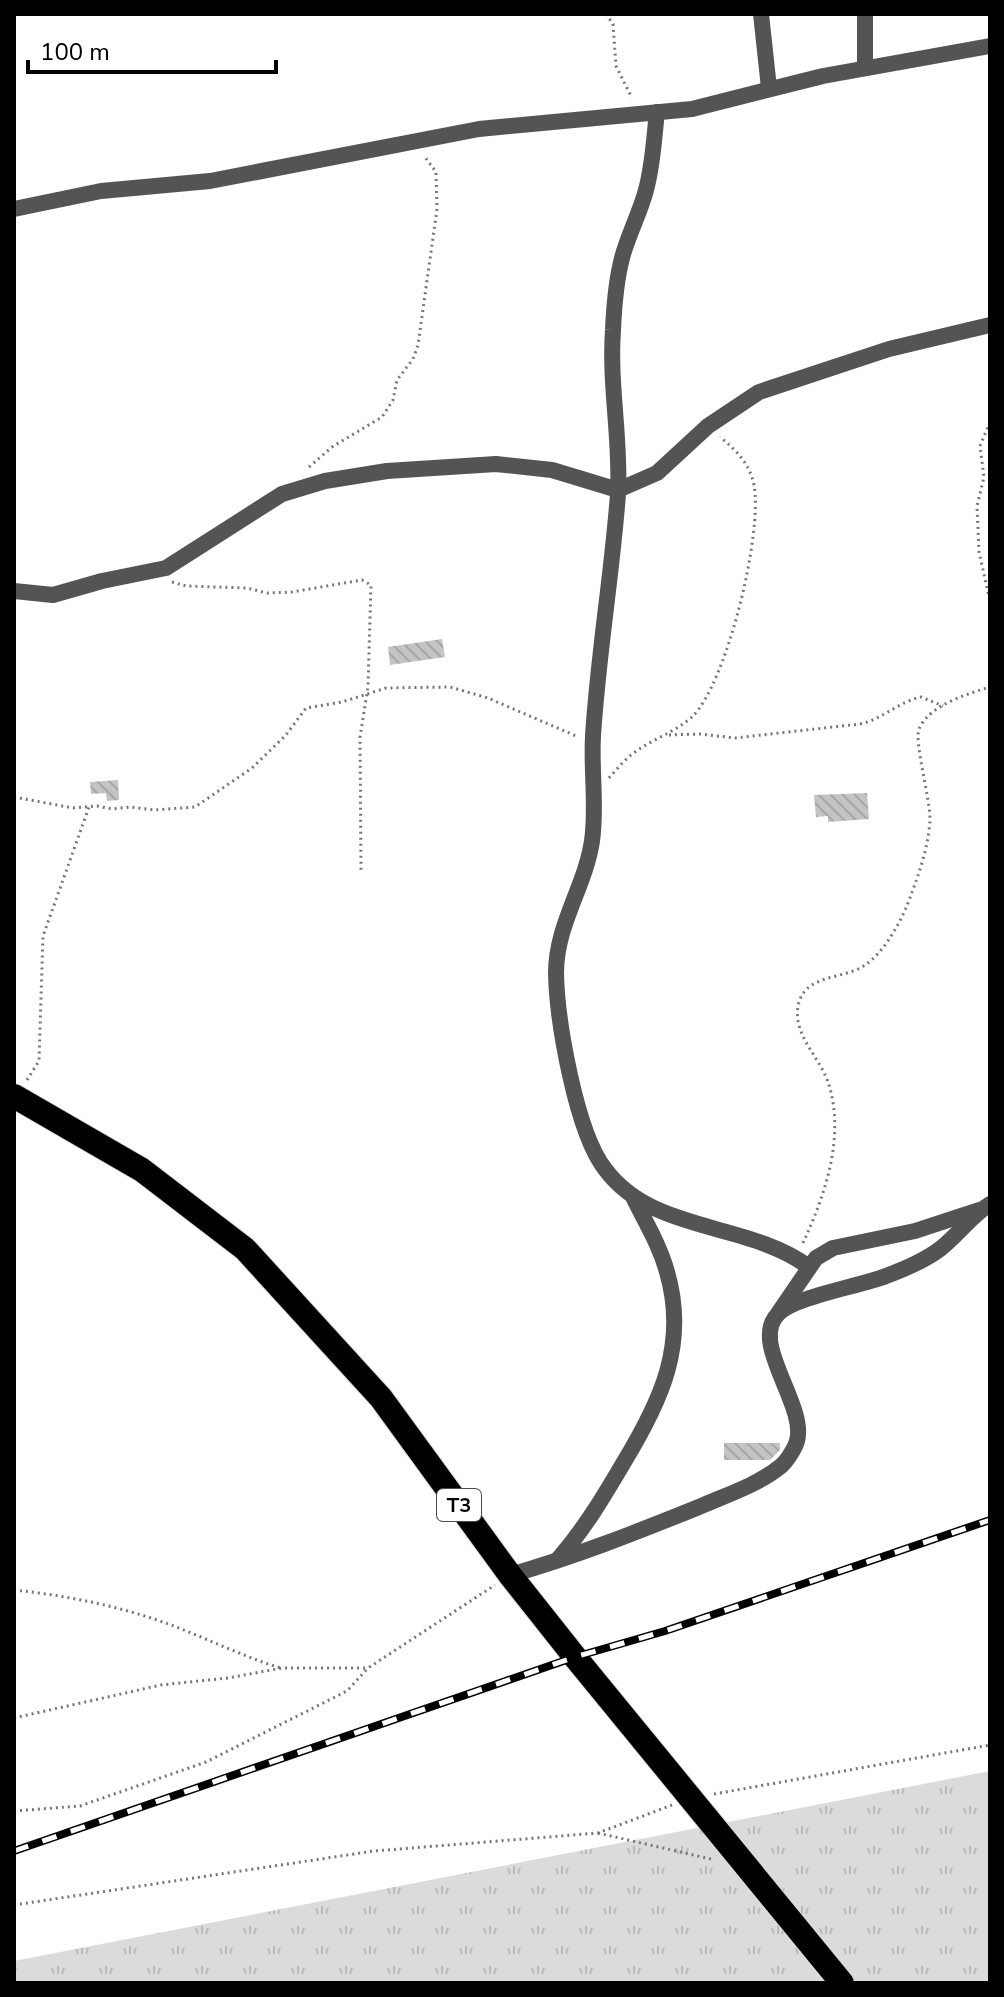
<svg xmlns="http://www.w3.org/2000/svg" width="1004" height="1997" font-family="'Nunito Sans',sans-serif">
<defs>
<pattern id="grass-tufts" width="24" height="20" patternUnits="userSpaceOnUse" patternTransform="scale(2)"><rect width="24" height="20" fill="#dbdbdb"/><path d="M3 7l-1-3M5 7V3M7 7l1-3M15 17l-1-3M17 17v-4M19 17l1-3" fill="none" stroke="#bababa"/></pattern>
<pattern id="building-back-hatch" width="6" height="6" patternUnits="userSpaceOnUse" patternTransform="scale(2)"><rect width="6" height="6" fill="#c4c4c4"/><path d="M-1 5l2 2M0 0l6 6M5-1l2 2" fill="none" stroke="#a7a7a7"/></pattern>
</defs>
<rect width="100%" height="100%" fill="#fff"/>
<!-- grass -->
<polygon fill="url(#grass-tufts)" points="990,1771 990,1983 14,1983 14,1961"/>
<!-- building -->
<g fill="url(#building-back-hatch)">
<polygon points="442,639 445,657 390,665 388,647"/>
<polygon points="118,780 119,800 107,801 106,793 91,794 90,782"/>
<polygon points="867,793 869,819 828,822 828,816 816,817 814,795"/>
<polygon points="724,1443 780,1443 780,1450 770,1460 724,1460"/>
</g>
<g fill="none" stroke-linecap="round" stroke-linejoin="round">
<defs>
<polyline id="highway" points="14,1096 142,1170 245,1249 381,1398 510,1575 575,1657 842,1983"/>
</defs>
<!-- highway casing -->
<use href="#highway" stroke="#dbdbdb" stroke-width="26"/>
<!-- path -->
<g stroke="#767676" stroke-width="3" stroke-dasharray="2 4" stroke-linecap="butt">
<polyline points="606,14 613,24 616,66 632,98"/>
<polyline points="990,422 980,446 984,477 977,506 979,552 990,601"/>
<polyline points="309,467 332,447 382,417 393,400 397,380 413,359 418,345 437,209 436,172 425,157"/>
<polyline points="172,582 186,586 247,588 267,593 292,592 362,580 371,585 368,687 360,737 361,871"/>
<path d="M669,735L700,734L735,738L860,724C883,719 898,702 921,697L943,706"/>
<path d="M609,778C617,769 625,759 635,752C653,739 675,732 692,717C727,683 763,533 754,485C750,464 736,450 720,437"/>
<polyline points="14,797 73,808 97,806 112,809 130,807 154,810 195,807 252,768 286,735 306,708 342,702 386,688 450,687 488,698 576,736"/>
<polyline points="27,1080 39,1061 43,936 89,807"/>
<path d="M803,1243C825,1195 845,1138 829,1085C821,1057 790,1034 799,1002C807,974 846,979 865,965C886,951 903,918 911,895C920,871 929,844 930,819C930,798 914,741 919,729C929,705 967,694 990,687"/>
<path d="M14,1590C61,1595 109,1604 154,1619C197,1633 237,1655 281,1668"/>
<polyline points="14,1718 161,1685 228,1678 282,1668 368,1668"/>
<polyline points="714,1794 990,1745"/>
<polyline points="14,1811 80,1806 206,1762 347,1691 368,1668 495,1585"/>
<polyline points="598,1833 715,1860"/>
<polyline points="14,1905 374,1851 598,1833 672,1805"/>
</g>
<!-- street -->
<g stroke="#545454" stroke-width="16">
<polyline points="761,14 769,88"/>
<polyline points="865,14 865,68"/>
<path d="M657,112C654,138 653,165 646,190C640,213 628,235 622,258C616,281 614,307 613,330C609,385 621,440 618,494C612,575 598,655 593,736C591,771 597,807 592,841C585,887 556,925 556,973C557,1021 576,1132 605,1169C653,1234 747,1221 809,1267"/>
<polyline points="14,209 101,191 210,181 479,129 692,109 823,76 990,46"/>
<polyline points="14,591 53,595 102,581 166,568 282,494 325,481 387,471 496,464 552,470 618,490 657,473 708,426 759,392 889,349 990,325"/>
<polyline points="779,1312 816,1258 833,1248 915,1231 979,1210"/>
<path d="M559,1558C585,1528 604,1496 624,1462C661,1401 688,1344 667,1272C660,1246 646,1223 634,1199"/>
<path d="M510,1575C574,1557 637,1532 699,1507C726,1495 758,1485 781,1466C787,1461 795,1448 797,1441C807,1405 749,1343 778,1314C793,1297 861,1286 886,1276C905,1269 924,1261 940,1249C958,1235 971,1216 990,1204"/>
</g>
<!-- highway -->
<use href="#highway" stroke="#000" stroke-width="24"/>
<defs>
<polyline id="rail" points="14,1851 575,1657 665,1631 990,1520"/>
</defs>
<!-- rail casing -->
<use href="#rail" stroke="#000" stroke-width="8"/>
<!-- rail -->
<use href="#rail" stroke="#fff" stroke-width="5" stroke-dasharray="15" stroke-linecap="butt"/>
</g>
<g text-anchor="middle" stroke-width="8" stroke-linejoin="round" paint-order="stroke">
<!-- shield labels -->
<rect fill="#fff" stroke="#4c4c4c" stroke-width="2" x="437" y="1489" width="44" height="32" rx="6"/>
<g font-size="20" font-weight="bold" fill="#000">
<text x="459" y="1512">T3</text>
</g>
</g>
<!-- border -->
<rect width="1004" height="1997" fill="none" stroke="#000000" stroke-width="32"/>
<!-- scale -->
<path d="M28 60v12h248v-12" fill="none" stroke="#000000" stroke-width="4"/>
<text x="40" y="60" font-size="24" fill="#000000" stroke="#ffffff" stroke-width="6" paint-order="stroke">100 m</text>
</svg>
